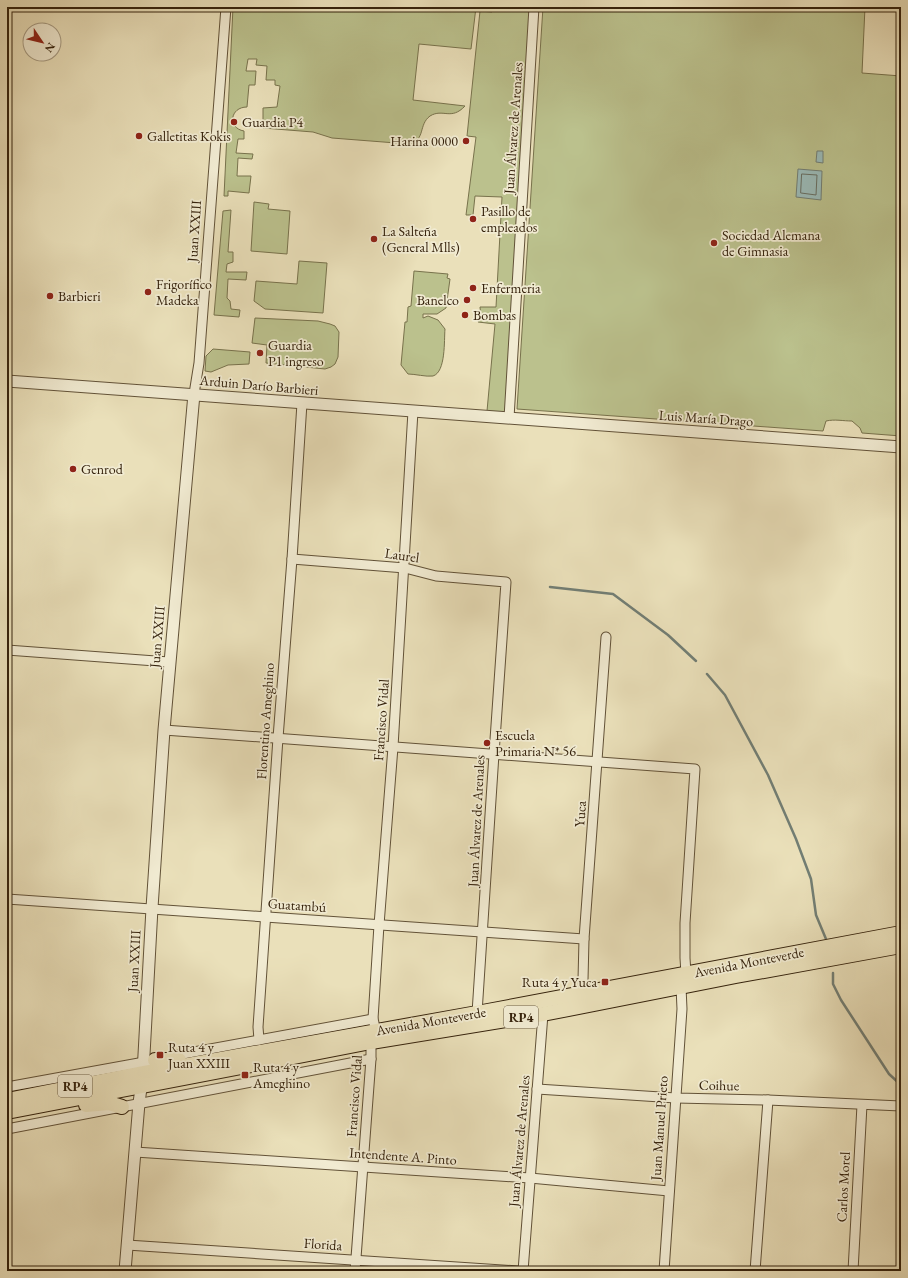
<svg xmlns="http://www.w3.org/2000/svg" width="908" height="1278" font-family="'EB Garamond',serif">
<rect width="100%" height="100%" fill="#eae0ba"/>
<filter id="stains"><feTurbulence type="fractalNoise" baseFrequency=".005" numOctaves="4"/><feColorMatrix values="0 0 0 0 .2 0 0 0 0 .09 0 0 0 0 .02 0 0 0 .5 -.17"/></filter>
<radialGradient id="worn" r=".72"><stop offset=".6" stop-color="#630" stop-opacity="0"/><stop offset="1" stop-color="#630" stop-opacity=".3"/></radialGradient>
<!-- green -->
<g fill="#bbc18d" stroke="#78724c">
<path d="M233,7H476L471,49L419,44L413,100L465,106C451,121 443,108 430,116C418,125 426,140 409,144L332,138L313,132L263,128V108L277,107L280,86L275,85V80H266L267,66L256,65L257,59H248L246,71H256L255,85H249L247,107C230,107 227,128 244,131V139H238L236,153L253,154L252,159L238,158L237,176H251L249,193L228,191V196H224Z"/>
<polygon points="492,7 533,7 506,413 487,411 495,324 478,322 479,320 481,319 480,307 496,307 502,197 475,196 473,215 466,215 476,137 467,136 480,11 492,12"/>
<path d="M543,7H865L862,73L901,76V436L862,433L860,428L852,421C843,421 835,419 826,421L823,431L517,409Z"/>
<polygon points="254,202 269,204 268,209 290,211 287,254 251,251"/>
<polygon points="231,210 228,252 233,252 233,262 227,264 226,272 247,272 246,280 228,279 227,298 230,301 231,309 240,310 239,317 214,315 223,211"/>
<polygon points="299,261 327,263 323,313 265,309 254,301 256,281 297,284"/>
<path d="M414,271L448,274L447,278L450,279L446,308L437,314H423V318L428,316L438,320L445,329C444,340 446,372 433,376C426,377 415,374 408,374L401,365L405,322H407L408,307L411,306Z"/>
<polygon points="255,318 318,321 330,324 335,326 339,332 338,357 335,364 331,367 325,369 266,363 267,345 252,343"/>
<polygon points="213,349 250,352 249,364 228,365 211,372 205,371 206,356"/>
</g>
<!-- water -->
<g fill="#9bbbb9" stroke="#727e74">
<polygon points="817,151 823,151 823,163 816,162"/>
<polygon points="798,169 822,171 821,200 796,197"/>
</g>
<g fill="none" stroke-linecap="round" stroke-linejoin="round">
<!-- shore -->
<polygon stroke="#686e62" stroke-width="1" points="802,174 817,175 816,195 801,193"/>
<!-- stream -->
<g stroke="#727e74" stroke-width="2.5">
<polyline points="550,587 613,594 668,635 696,661"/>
<polyline points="707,674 725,695 768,775 796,839 811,879 816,915 826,939"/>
<polyline points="833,973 833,984 841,1000 889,1074 901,1085"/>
</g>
<defs>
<g id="minor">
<polyline points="194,394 199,363 226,7"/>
<polyline points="509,418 534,7"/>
<polyline points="292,559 405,568 436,576 506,582 494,754 477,1013"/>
<polyline points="7,650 169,662"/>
<polyline points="164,730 695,769 685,923 685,958 686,974"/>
<polyline points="7,899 584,939"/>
<polyline points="585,992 583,980 584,939 606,637"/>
<polyline points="376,1031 373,1019 379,925 393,747 413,411"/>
<polyline points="259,1040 258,1027 278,738 292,559 302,403"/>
<polyline points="172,1056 373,1019"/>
<polyline points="7,1087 150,1061"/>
<polyline points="537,1089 676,1098 768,1100 901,1106"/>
<polyline points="7,1129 371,1059"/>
<polyline points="135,1152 530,1178 669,1191"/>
<polyline points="127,1245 518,1271"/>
<polyline points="355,1271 371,1059 371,1042"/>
<polyline points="523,1271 543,1014"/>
<polyline points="664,1271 682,1009 681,987"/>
<polyline points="755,1271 768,1100"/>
<polyline points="853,1271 862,1105"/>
</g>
<g id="tertiary">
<polyline points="7,381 901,447"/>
<polyline points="125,1271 139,1103 143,1073 152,908 164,730 194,394"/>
</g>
<g id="primary">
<polyline points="155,1060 179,1060"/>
<polyline points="7,1100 143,1073 477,1013 901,933"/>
<polyline points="86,1105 109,1103 122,1107"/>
<polyline points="7,1112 371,1042 543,1014 736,976 901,946"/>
</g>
</defs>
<!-- minor casing -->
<use href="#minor" stroke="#625238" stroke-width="11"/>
<!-- tertiary casing -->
<use href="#tertiary" stroke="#625238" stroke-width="13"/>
<!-- primary casing -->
<use href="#primary" stroke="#35220c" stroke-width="16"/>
<!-- minor -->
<use href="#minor" stroke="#f1ebd2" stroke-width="9"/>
<!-- tertiary -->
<use href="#tertiary" stroke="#f1ebd2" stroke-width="11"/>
<!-- primary -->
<use href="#primary" stroke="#eae0ba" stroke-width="14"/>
</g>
<!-- markers -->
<g fill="#8f2418" stroke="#f1ebd2" stroke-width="1.5">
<circle cx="234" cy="122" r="4"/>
<circle cx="139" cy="136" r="4"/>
<circle cx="466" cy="141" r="4"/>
<circle cx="473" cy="219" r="4"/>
<circle cx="374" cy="239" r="4"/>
<circle cx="714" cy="243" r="4"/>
<circle cx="473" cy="288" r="4"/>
<circle cx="148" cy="292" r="4"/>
<circle cx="50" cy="296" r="4"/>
<circle cx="467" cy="300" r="4"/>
<circle cx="465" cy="315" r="4"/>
<circle cx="260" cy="353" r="4"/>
<circle cx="73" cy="469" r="4"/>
<circle cx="487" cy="743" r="4"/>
<rect x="601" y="978" width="8" height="8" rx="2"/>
<rect x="156" y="1051" width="8" height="8" rx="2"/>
<rect x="241" y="1071" width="8" height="8" rx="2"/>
</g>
<g text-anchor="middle" stroke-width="3.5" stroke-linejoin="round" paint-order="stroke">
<!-- shield labels -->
<g fill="#f1ebd2" stroke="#6d5e47" stroke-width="1">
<rect x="504" y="1006" width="34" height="22" rx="3"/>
<rect x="58" y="1075" width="34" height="22" rx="3"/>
</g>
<g font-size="13" font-weight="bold" fill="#35220c">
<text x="521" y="1022">RP4</text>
<text x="75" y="1091">RP4</text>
</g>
<!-- poi labels -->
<g font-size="14" fill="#35220c" stroke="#f1ebd2" text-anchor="start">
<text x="242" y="127">Guardia P4</text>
<text x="147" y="141">Galletitas Kokis</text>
<text x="458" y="146" text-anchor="end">Harina 0000</text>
<text x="481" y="216">Pasillo de<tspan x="481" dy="16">empleados</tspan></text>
<text x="382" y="236">La Salteña<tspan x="382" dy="16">(General Mlls)</tspan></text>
<text x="722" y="240">Sociedad Alemana<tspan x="722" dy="16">de Gimnasia</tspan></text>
<text x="156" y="289">Frigorífico<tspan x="156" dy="16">Madeka</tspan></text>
<text x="481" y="293">Enfermeria</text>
<text x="58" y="301">Barbieri</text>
<text x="459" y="305" text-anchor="end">Banelco</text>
<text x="473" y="320">Bombas</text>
<text x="268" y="350">Guardia<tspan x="268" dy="16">P1 ingreso</tspan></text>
<text x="81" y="474">Genrod</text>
<text x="495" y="740">Escuela<tspan x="495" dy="16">Primaria N* 56</tspan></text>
<text x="597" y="987" text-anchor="end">Ruta 4 y Yuca</text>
<text x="168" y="1052">Ruta 4 y<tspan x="168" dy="16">Juan XXIII</tspan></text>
<text x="253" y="1072">Ruta 4 y<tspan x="253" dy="16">Ameghino</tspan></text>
</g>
<!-- street labels -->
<g font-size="14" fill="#35220c" stroke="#f1ebd2">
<text transform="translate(513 128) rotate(-86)" y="5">Juan Álvarez de Arenales</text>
<text transform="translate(194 231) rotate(-86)" y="5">Juan XXIII</text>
<text transform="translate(259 385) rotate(5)" y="5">Arduin Darío Barbieri</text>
<text transform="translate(706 418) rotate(4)" y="5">Luis María Drago</text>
<text transform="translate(402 555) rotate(8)" y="5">Laurel</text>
<text transform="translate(157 637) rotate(-85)" y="5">Juan XXIII</text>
<text transform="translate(381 720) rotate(-86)" y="5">Francisco Vidal</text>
<text transform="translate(265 721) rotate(-86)" y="5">Florentino Ameghino</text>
<text transform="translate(580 814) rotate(-86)" y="5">Yuca</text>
<text transform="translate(476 821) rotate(-87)" y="5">Juan Álvarez de Arenales</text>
<text transform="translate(297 905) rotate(4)" y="5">Guatambú</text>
<text transform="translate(134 961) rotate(-87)" y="5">Juan XXIII</text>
<text transform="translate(749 962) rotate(-11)" y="5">Avenida Monteverde</text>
<text transform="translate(431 1021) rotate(-10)" y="5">Avenida Monteverde</text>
<text transform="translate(719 1085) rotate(1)" y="5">Coihue</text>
<text transform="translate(354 1096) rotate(-86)" y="5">Francisco Vidal</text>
<text transform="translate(659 1128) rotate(-86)" y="5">Juan Manuel Prieto</text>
<text transform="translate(519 1141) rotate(-85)" y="5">Juan Álvarez de Arenales</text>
<text transform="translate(403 1156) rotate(4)" y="5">Intendente A. Pinto</text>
<text transform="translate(843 1187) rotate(-87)" y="5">Carlos Morel</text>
<text transform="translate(323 1244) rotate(4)" y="5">Florida</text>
</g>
</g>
<!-- margin -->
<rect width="908" height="1278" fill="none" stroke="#eae0ba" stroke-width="24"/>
<rect x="8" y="8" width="892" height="1262" fill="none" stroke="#35220c" stroke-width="2"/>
<rect x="12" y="12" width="884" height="1254" fill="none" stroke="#35220c"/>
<!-- north arrow -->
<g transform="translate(42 42) rotate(125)"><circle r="19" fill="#f1ebd2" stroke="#a69b83"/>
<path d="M0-3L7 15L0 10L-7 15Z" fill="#8f2418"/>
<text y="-6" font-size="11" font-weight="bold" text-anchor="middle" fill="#35220c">N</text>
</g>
<rect width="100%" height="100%" filter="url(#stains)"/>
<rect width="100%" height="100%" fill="url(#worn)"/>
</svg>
